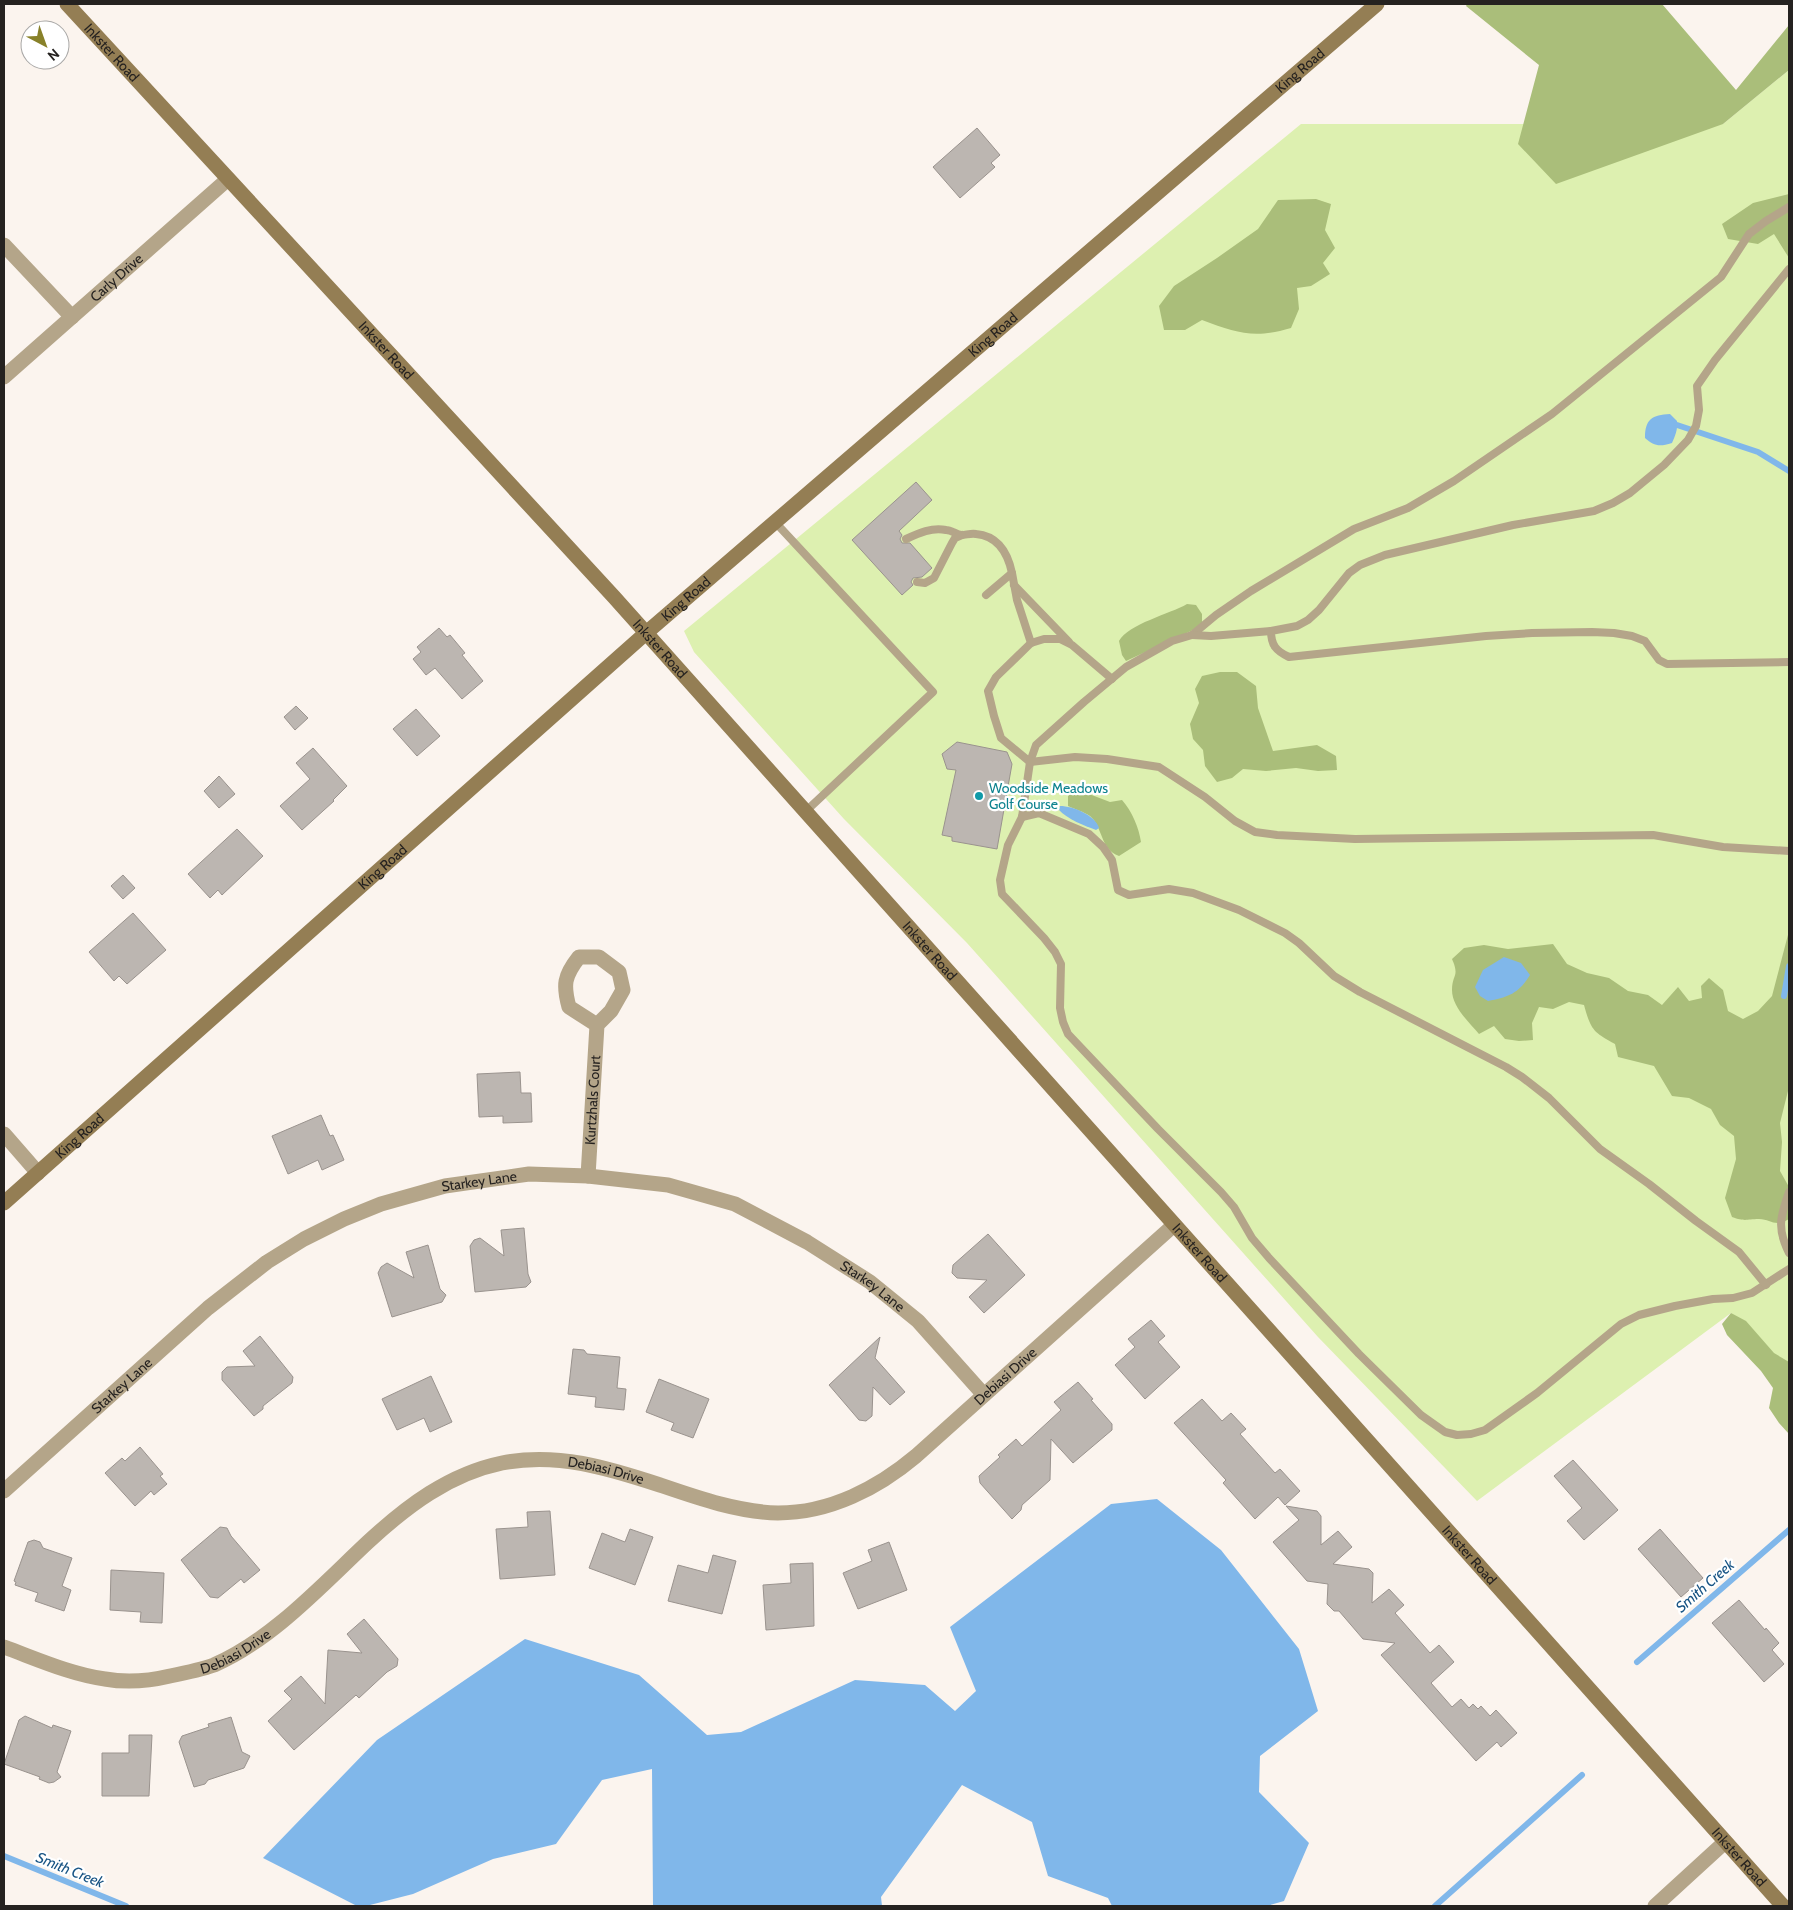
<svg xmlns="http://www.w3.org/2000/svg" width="1793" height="1910" font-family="Cabin,sans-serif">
<rect width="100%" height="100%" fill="#fbf4ee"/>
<!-- green -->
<polygon fill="#ddf0b0" points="1789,70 1789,1388 1731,1313 1477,1501 1318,1337 967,943 844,819 694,652 684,631 1301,124 1723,124"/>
<!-- forest -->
<g fill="#aabe7a">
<polygon points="1467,4 1662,4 1736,90 1789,25 1789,70 1723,124 1556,184 1518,144 1539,65 1466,6"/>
<polygon points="1789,194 1789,258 1774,234 1758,244 1728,239 1722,224 1753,203"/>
<path d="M1316,199L1331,204L1325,230L1335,248L1323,263L1330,274L1311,286L1297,288L1299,309L1291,328C1254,339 1237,333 1202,320L1185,330H1164L1159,306L1174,286L1217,258L1258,229L1278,200Z"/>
<path d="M1187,604L1196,605L1202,614V623L1193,630L1126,661L1122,655L1119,641C1128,624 1170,614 1187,604Z"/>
<polygon points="1220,672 1237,672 1256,686 1258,708 1273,751 1317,745 1336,756 1337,770 1318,771 1296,768 1266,771 1243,769 1232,778 1217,782 1205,766 1203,750 1193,739 1190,724 1199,703 1195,689 1202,676"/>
<path d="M1076,789L1110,802L1122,800C1132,811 1139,828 1141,842L1119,856C1100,849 1103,827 1090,816C1084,812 1075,809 1068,806V796Z"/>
<path d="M1789,931V1087L1780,1123L1782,1142L1780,1171L1789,1187V1219C1775,1228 1771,1219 1759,1219C1746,1219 1746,1222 1732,1217L1725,1198L1736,1159L1734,1136L1720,1125L1711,1109L1689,1098L1672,1096L1654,1066L1618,1057L1615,1044C1593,1032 1591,1030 1584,1005L1569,1002L1553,1009L1539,1007L1532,1023L1533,1040L1519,1041L1505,1039L1494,1026L1479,1034C1469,1022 1452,1007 1452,990C1452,974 1460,977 1452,959L1464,948L1484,945L1508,949L1553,944L1567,964L1587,973L1609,978L1628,991L1648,995L1662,1005L1678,987L1689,1001L1702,998L1701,986L1709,978L1723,990L1728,1011L1743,1019L1758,1011L1772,996Z"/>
<polygon points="1731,1313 1746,1321 1774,1353 1789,1362 1789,1434 1779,1423 1769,1408 1773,1388 1761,1371 1727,1335 1722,1324"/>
</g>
<!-- water -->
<g fill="#80b7ea">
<path d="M1670,414L1677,421C1678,430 1675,436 1672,443C1659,447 1654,446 1645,438C1645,419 1652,415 1670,414Z"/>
<path d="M1060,806C1073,806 1095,815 1099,828L1096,830C1085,826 1067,819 1059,810Z"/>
<path d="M1504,957L1521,963L1530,975C1519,993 1509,997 1488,1001L1480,996L1475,987L1483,970Z"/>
<polygon points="1157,1499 1221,1550 1299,1649 1318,1711 1260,1756 1259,1792 1309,1843 1284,1901 1267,1906 1112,1906 1108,1898 1048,1876 1032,1822 962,1785 881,1897 882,1906 653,1906 652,1769 602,1780 556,1844 493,1859 413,1894 366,1906 357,1906 263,1858 377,1740 525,1639 639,1675 707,1735 741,1732 855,1680 925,1685 955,1711 976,1691 950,1627 1111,1504"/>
</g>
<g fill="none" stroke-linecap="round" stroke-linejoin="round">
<!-- stream -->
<g stroke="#80b7ea" stroke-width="6">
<polyline points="1677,425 1758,452 1789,471"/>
<polyline points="1784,996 1789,966"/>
<polyline points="1637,1662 1789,1530"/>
<polyline points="4,1856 126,1906"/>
<polyline points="1435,1906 1582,1775"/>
</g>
</g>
<!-- building -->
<g fill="#bcb6b1" stroke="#9a938e">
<polygon points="977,128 1000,155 991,163 995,167 960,198 933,167"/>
<polygon points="916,482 932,500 899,531 902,535 900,539 902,543 910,543 932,568 922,577 913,578 911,582 913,585 902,595 852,540"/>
<polygon points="439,628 447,637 450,635 465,653 462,655 483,681 462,699 435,668 426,675 413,659 421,652 417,647"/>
<polygon points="296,706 308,718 295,730 284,717"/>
<polygon points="416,709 440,736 417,756 393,729"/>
<polygon points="957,742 1007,752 1012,764 997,849 952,841 952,837 942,835 956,770 947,769 942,754"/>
<polygon points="313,748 347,786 333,800 334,801 302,830 280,806 310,779 296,763"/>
<polygon points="219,776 235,794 219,808 204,791"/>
<polygon points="237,829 263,856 222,895 218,890 210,898 188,874"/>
<polygon points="123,875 135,888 123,899 111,886"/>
<polygon points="133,913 166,950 127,984 119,976 114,981 89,952"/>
<polygon points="520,1072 521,1093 531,1093 532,1122 503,1123 503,1116 479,1117 477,1074"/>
<polygon points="321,1115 330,1136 333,1135 344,1160 322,1170 318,1160 288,1174 272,1136"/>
<polygon points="524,1228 528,1274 531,1282 526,1287 475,1292 470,1246 474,1240 480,1238 504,1256 501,1230"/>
<polygon points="988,1234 1025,1275 984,1313 969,1297 987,1280 957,1278 952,1273 953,1265"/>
<polygon points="428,1245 440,1289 446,1295 442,1302 392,1317 378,1273 381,1267 387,1263 414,1278 406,1252"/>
<polygon points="1151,1320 1165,1336 1158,1342 1180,1367 1145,1399 1115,1365 1135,1347 1128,1339"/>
<polygon points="260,1336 293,1377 292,1383 263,1406 263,1409 254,1416 222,1380 222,1372 227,1367 255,1366 243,1351"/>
<polygon points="880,1337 875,1358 905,1392 890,1405 873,1387 872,1416 866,1421 859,1420 829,1385"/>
<polygon points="573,1349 584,1350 587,1354 620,1357 617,1388 626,1389 624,1410 595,1407 596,1397 568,1394"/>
<polygon points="431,1376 452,1422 430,1432 424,1418 397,1430 382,1399"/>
<polygon points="659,1379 709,1399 693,1438 671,1430 674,1423 646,1412"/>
<polygon points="1078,1382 1093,1399 1091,1400 1112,1424 1112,1430 1073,1463 1051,1439 1050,1480 1022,1505 1021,1510 1012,1519 980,1483 979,1476 1000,1457 998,1455 1016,1439 1022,1446 1061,1410 1054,1402"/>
<polygon points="1202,1399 1222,1421 1231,1413 1246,1429 1240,1434 1275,1473 1280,1469 1300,1491 1285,1505 1278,1497 1255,1519 1223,1483 1226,1480 1174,1423"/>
<polygon points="140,1447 163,1474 160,1476 167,1484 154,1495 151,1491 135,1506 105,1473 122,1458 125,1461"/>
<polygon points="1573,1460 1618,1510 1584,1540 1567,1521 1582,1508 1554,1476"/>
<polygon points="1286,1506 1317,1511 1321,1516 1321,1545 1338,1531 1352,1547 1333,1564 1369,1569 1373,1573 1372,1603 1389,1589 1404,1605 1395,1613 1430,1653 1439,1645 1454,1662 1431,1683 1452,1707 1461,1699 1469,1708 1473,1704 1478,1709 1481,1706 1490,1716 1496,1710 1517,1733 1501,1747 1497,1742 1476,1761 1381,1655 1395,1643 1363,1639 1339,1611 1334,1611 1327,1604 1328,1584 1307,1581 1273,1542 1299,1520"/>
<polygon points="550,1511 555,1575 500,1579 496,1529 528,1527 527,1512"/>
<polygon points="220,1527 227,1528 231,1536 260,1570 244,1583 241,1579 218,1598 210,1597 181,1560"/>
<polygon points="630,1529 653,1537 635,1585 589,1568 602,1533 625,1542"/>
<polygon points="1660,1529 1703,1578 1681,1597 1638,1549"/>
<polygon points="34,1540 40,1542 43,1548 72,1558 62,1586 71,1590 64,1611 35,1601 38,1593 15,1585 16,1582 14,1581 28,1542"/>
<polygon points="889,1542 907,1590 858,1609 843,1573 872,1561 868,1550"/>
<polygon points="713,1555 736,1561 722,1614 668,1601 678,1565 708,1573"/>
<polygon points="813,1563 814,1626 766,1630 763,1585 791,1583 790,1564"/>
<polygon points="111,1570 164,1573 162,1623 140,1622 141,1612 110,1610"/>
<polygon points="1739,1600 1765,1630 1766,1628 1779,1643 1772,1650 1784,1664 1764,1682 1712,1623"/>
<polygon points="364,1619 398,1659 397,1666 387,1672 359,1698 356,1695 294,1750 268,1721 292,1699 284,1691 301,1676 325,1704 328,1650 362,1653 347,1634"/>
<polygon points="25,1716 52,1728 53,1725 71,1731 57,1772 61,1777 54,1782 49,1783 39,1779 40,1777 4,1764 19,1720"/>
<polygon points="231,1717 242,1752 250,1756 244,1768 208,1780 205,1784 194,1787 179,1742 182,1736 209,1727 208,1724"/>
<polygon points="129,1735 152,1735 149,1796 102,1796 102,1753 129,1753"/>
</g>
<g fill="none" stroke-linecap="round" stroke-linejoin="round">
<!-- lane -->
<g stroke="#b4a589" stroke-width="8">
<polyline points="1789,207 1766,221 1749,234 1721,277 1552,414 1454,481 1408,508 1354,529 1251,591 1216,615 1192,635 1172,641 1126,667 1084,702 1036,745 1030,762 1022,817 1008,845 1000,880 1002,894 1044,938 1055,952 1061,964 1060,1008 1063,1022 1068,1034 1158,1129 1221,1192 1234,1207 1252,1238 1269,1258 1359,1354 1421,1415 1445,1432 1457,1435 1471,1434 1485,1430 1537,1393 1621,1324 1639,1315 1675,1306 1713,1299 1733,1298 1752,1293 1789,1269"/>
<path d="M1789,269L1715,360L1697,386L1699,410L1696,426L1688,440L1664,465L1630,493L1613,503L1594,511L1513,525L1385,555L1360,565L1349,573L1319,610L1308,620L1297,626L1271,631C1271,645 1276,651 1289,657L1486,636L1532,633L1592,632L1614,633L1632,636L1645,641L1659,660L1667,664L1789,662"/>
<polyline points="775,522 933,692 805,812"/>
<path d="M906,539C919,533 932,527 946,530C951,530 956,534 961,535C966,535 971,533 976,534C999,536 1008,554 1012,573"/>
<polyline points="917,582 925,583 934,578 952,543 955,538 962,535"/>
<polyline points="1014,585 1069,642"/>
<polyline points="986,595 1012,573 1017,600 1031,643"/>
<polyline points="1192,635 1211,636 1271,631"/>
<polyline points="1112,679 1072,645 1060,639 1044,639 1031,643 996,677 988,691 994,716 1001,738 1030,762 1075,757 1107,759 1159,767 1205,797 1235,821 1255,832 1277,835 1355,839 1653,835 1723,847 1789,851"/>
<polyline points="1022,817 1039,813 1089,834 1103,847 1112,860 1118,890 1129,895 1169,889 1193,893 1239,910 1285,933 1299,943 1334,976 1360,992 1506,1067 1522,1077 1549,1098 1600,1149 1649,1184 1696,1221 1739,1252 1766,1285"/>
<path d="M1789,1192C1780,1217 1777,1229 1789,1253"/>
</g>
<!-- street -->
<g stroke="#b4a589" stroke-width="15">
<polyline points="4,245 72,317"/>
<path id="s1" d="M4,377L228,179"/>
<polyline points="4,1134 38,1173"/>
<path id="s2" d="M588,1176L597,1025L611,1011L623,990L619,972L599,957H579C564,976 563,985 569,1007L597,1025"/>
<path id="s3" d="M4,1491L208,1308L267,1262L304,1239L344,1219L381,1204L445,1186L529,1174L588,1176L668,1185L735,1204L807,1242L870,1282L918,1321L984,1395"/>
<path id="s4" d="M4,1647C37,1659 70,1674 105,1679C127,1683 149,1681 170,1676C185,1673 200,1670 214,1665C272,1640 323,1584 368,1542C407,1506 449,1474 502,1463C557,1452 608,1468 660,1485C698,1498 738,1512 778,1513C830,1513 878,1488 916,1456L1174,1225"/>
<polyline points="1655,1906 1725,1842"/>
</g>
<!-- secondary -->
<g stroke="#947e54" stroke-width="15">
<path id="s5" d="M67,4L614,597L1783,1906"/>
<path id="s6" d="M4,1203L646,633L1377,4"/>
</g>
</g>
<!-- markers -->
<circle fill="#0f9aa8" stroke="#fff" stroke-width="2" cx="979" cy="796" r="5"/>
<g text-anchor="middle" stroke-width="4.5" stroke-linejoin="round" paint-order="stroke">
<!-- street labels -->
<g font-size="14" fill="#252220" stroke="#fff">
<text dy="5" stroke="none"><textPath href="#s5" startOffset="66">Inkster Road</textPath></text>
<text dy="5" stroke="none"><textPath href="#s6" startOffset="1721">King Road</textPath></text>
<text dy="5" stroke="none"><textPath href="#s1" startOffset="150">Carly Drive</textPath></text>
<text dy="5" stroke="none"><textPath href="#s6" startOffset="1316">King Road</textPath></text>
<text dy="5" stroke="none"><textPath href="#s5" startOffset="471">Inkster Road</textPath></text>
<text dy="5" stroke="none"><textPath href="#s6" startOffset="911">King Road</textPath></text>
<text dy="5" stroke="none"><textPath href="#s5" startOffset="876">Inkster Road</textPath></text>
<text dy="5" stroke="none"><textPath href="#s6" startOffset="506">King Road</textPath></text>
<text dy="5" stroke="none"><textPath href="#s5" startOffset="1281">Inkster Road</textPath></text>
<text dy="5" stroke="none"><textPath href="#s2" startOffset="76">Kurtzhals Court</textPath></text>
<text dy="5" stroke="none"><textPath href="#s6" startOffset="101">King Road</textPath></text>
<text dy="5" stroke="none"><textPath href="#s3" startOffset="578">Starkey Lane</textPath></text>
<text dy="5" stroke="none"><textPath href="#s5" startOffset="1686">Inkster Road</textPath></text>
<text dy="5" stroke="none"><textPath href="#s3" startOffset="998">Starkey Lane</textPath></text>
<text dy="5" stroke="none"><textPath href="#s4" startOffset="1128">Debiasi Drive</textPath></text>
<text dy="5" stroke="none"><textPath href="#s3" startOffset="158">Starkey Lane</textPath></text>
<text dy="5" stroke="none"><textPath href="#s4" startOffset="678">Debiasi Drive</textPath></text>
<text dy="5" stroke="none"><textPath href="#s5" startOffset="2091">Inkster Road</textPath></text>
<text dy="5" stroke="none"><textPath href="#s4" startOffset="242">Debiasi Drive</textPath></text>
<text dy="5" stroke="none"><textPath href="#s5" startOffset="2496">Inkster Road</textPath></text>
</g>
<!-- culture labels -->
<g font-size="14" fill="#0d838f" stroke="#fff" text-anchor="start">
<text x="989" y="793">Woodside Meadows<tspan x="989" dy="16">Golf Course</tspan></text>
</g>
<!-- water labels -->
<g font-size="15" font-style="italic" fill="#185484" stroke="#fff">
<text transform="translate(1705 1586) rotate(-41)" y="5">Smith Creek</text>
<text transform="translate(70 1870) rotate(22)" y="5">Smith Creek</text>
</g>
</g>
<!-- border -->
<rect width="1793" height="1910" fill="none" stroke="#252220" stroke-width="10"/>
<!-- north arrow -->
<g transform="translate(45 45) rotate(139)"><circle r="24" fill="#ffffff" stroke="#a8a7a6"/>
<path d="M0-4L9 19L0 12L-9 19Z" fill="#888129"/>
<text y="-8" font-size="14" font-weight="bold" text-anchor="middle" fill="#252220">N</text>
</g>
</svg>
